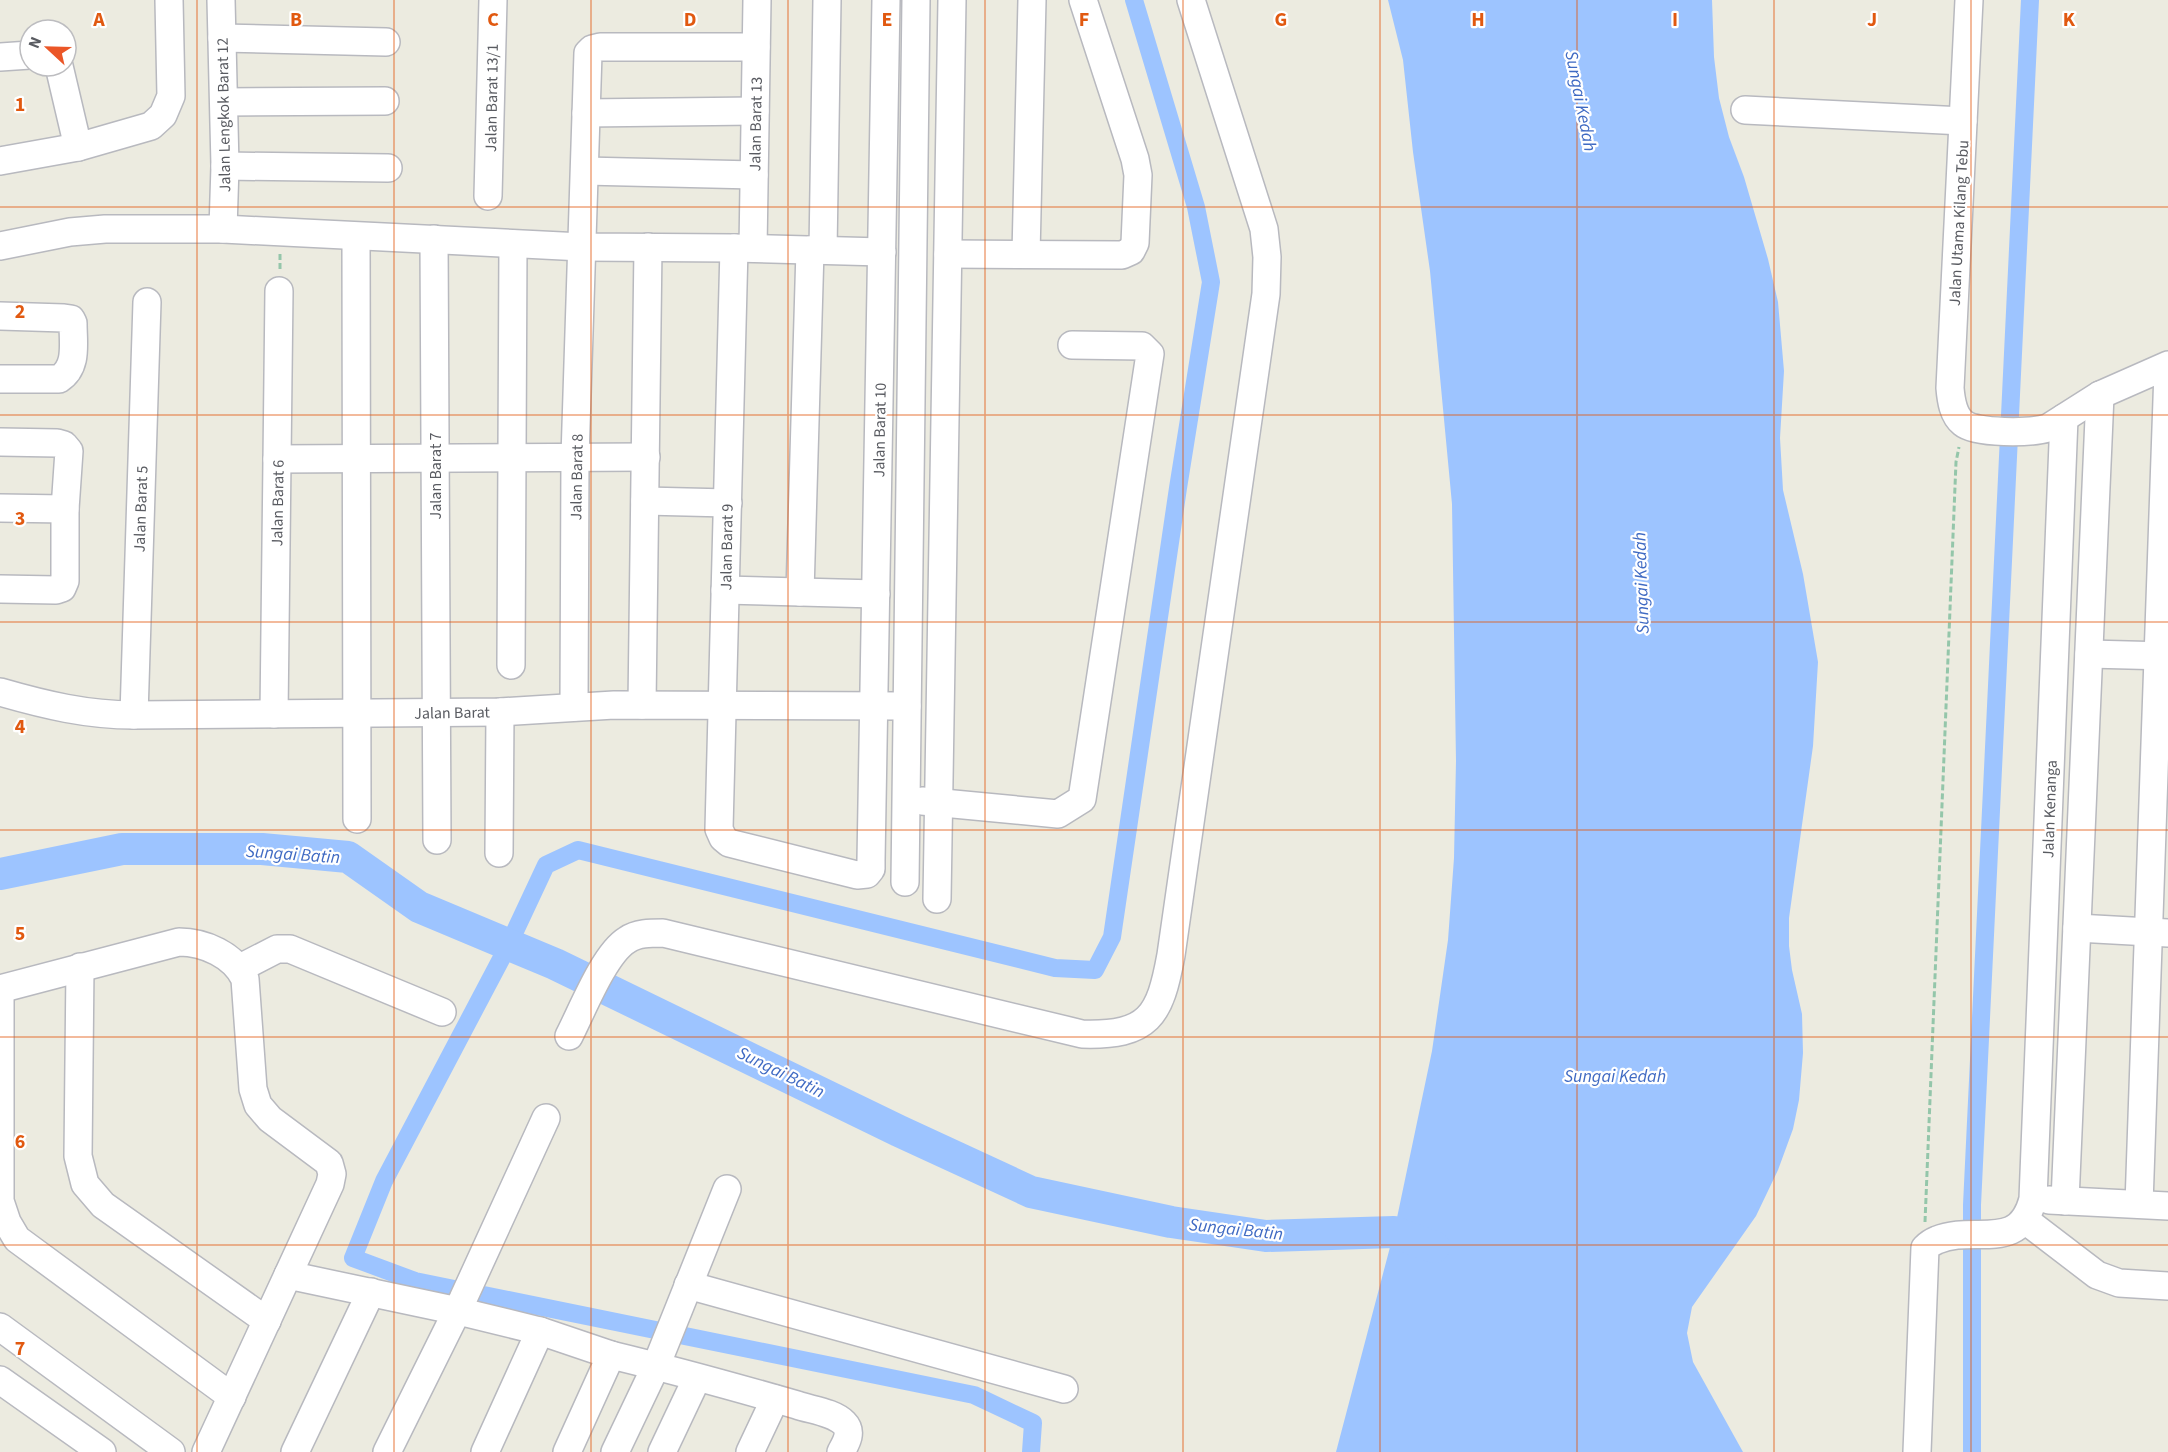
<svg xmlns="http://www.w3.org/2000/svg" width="2168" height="1452" font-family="'Source Sans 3',sans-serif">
<rect width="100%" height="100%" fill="#ecebe0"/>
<!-- water -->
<polygon fill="#9dc4ff" points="1388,0 1712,0 1714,57 1719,98 1729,137 1744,177 1768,259 1778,302 1784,371 1780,438 1783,490 1803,574 1818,662 1813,746 1789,918 1789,946 1792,970 1802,1014 1803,1053 1799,1100 1793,1129 1778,1170 1756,1216 1692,1307 1687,1333 1693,1362 1743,1452 1336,1452 1394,1232 1432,1051 1448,940 1454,858 1456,761 1452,504 1430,271 1413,152 1403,60"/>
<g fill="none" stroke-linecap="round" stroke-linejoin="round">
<!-- canal -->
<g stroke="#9dc4ff" stroke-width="18">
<polyline points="1031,1452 1033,1423 974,1395 415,1281 353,1258 384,1181 509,944 546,865 578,850 1055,968 1095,970 1112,937 1178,488 1211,282 1196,207 1134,0"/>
<polyline points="1972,1452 1972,1205 2030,0"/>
</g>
<!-- river -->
<polyline stroke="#9dc4ff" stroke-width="32" points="0,874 122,849 262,849 348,857 419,907 555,964 899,1131 1031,1192 1171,1222 1266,1236 1394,1232 1434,1247"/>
<defs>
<g id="minor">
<polyline points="221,0 225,166 223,229"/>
<path d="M1969,0L1950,388C1951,400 1953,415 1963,423C1976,434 2031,433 2048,428L2100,395L2168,365"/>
<polyline points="222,38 386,42"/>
<polyline points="0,57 30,55"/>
<polyline points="59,66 78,147"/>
<polyline points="224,102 385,101"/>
<polyline points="1745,110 1963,121"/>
<polyline points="586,113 755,111"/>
<polyline points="0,161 78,147 151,126 163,115 171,96 169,0"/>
<polyline points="225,166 388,168"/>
<polyline points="585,171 754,175"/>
<polyline points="488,196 493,0"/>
<polyline points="356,237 357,819"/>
<polyline points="434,239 437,840"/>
<polyline points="0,246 70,232 105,229 223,229 582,247 734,248 882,252"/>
<polyline points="734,248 719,829 723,838 729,843 857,875 867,874 871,869 871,861 886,0"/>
<polyline points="753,248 757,0"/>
<polyline points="823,250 827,0"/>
<polyline points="948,254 1122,255 1131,251 1135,243 1138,175 1135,159 1083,0"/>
<polyline points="1026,254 1032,0"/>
<path d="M0,316L64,318L71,319L73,323C73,344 78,367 59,379H0"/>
<polyline points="0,442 57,443 64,445 69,451 65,509 65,581 62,588 56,590 0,589"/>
<polyline points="277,459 646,457"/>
<polyline points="645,501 728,503"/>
<polyline points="0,508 65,509"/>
<polyline points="725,590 876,594"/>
<polyline points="800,592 810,250"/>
<polyline points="2089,654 2168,656"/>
<polyline points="511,665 513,244"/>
<path d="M0,692C45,705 87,715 134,715L500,712L614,705L907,706"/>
<polyline points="642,705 648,247"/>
<polyline points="574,707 575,457 588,53 592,49 600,47 756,47"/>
<polyline points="274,714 279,291"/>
<polyline points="134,715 147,302"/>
<polyline points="922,801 1058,814 1082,799 1150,354 1142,346 1072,345"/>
<polyline points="499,853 500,712"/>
<polyline points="905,882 916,0"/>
<polyline points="937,899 952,0"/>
<polyline points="2077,928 2168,933"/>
<polyline points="80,967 78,1156 85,1184 103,1205 267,1321"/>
<polyline points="240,968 277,949 290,949 442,1012"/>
<path d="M0,989L179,942C204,942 234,955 245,979L253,1089L258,1105L270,1119L329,1163L332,1174L330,1184L206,1452"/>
<polyline points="0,989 0,1201 7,1222 17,1239 232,1397"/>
<path d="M569,1036C582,1011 604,954 627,940C637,933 650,933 663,933L1082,1034C1149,1036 1160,1016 1171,955L1266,294L1267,257L1264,229L1191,0"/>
<polyline points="2049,1200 2168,1206"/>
<polyline points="2065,1201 2100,395"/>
<polyline points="2139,1204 2168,371"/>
<polyline points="2025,1220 2097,1275 2119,1283 2168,1286"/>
<polyline points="288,1275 458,1311 540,1331 611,1355"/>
<polyline points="688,1285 1064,1389"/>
<polyline points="0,1327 171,1452"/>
<polyline points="0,1380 102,1452"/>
<polyline points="295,1452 371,1292"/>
<polyline points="387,1452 463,1299 546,1118"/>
<polyline points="485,1452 540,1331"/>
<path d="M567,1452L611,1355C673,1370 735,1387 797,1405C811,1410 833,1412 844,1423C853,1432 846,1443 841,1452"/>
<polyline points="615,1452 656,1366 727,1189"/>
<polyline points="662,1452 697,1378"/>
<polyline points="750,1452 775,1399"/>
<path d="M1917,1452L1925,1248C1928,1245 1932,1242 1937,1240C1974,1224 2019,1254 2033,1199L2064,418"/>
</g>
</defs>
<!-- minor casing -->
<use href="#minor" stroke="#b8b9bf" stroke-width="30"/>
<!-- path -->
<g stroke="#94c6aa" stroke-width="3" stroke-dasharray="6 3" stroke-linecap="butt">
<polyline points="280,269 280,252"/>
<polyline points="1925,1222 1956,462 1959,447"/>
</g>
<!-- minor -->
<use href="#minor" stroke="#fff" stroke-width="27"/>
</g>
<!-- grid -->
<path fill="none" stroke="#e15910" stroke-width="1.5" stroke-opacity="0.55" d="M197,0V1452M394,0V1452M591,0V1452M788,0V1452M985,0V1452M1183,0V1452M1380,0V1452M1577,0V1452M1774,0V1452M1971,0V1452M0,207H2168M0,415H2168M0,622H2168M0,830H2168M0,1037H2168M0,1245H2168"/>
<g text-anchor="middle" stroke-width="4.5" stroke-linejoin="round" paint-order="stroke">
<!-- street labels -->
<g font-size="16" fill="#595b61" stroke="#fff">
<text transform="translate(491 98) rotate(-89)" y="6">Jalan Barat 13/1</text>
<text transform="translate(223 115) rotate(-91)" y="6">Jalan Lengkok Barat 12</text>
<text transform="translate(755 124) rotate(-89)" y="6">Jalan Barat 13</text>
<text transform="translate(1958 223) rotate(-87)" y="6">Jalan Utama Kilang Tebu</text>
<text transform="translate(879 430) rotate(-89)" y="6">Jalan Barat 10</text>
<text transform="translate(435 476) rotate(-90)" y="6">Jalan Barat 7</text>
<text transform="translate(576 477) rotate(-89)" y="6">Jalan Barat 8</text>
<text transform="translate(277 503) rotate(-89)" y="6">Jalan Barat 6</text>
<text transform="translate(140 509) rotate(-88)" y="6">Jalan Barat 5</text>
<text transform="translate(726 547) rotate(-89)" y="6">Jalan Barat 9</text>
<text transform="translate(452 712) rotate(-1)" y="6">Jalan Barat</text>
<text transform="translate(2049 809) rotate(-88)" y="6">Jalan Kenanga</text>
</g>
<!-- water labels -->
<g font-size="18" font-style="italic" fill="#3f6ac3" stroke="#fff">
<text transform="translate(1581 101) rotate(79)" y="6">Sungai Kedah</text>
<text transform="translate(1641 583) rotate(-92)" y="6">Sungai Kedah</text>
<text transform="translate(293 854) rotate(4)" y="6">Sungai Batin</text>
<text transform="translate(781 1072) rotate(26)" y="6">Sungai Batin</text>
<text x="1615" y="1082">Sungai Kedah</text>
<text transform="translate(1236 1229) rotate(6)" y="6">Sungai Batin</text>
</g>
</g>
<g font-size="20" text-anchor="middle" font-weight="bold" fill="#e15910" stroke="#fff" stroke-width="4.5" stroke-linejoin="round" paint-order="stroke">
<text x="99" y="26">A</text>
<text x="296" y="26">B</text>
<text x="493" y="26">C</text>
<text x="690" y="26">D</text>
<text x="887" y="26">E</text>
<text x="1084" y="26">F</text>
<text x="1281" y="26">G</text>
<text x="1478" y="26">H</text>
<text x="1675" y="26">I</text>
<text x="1872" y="26">J</text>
<text x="2069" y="26">K</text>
<text x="20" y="111">1</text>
<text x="20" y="318">2</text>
<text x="20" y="525">3</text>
<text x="20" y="733">4</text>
<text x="20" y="940">5</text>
<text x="20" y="1148">6</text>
<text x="20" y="1355">7</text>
</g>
<!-- north arrow -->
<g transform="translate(48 48) rotate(292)"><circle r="28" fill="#ffffff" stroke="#bdbdc0" stroke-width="1.5"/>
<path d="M0-4.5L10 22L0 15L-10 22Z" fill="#eb5627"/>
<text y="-9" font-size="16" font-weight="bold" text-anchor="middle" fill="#595b61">N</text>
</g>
</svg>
